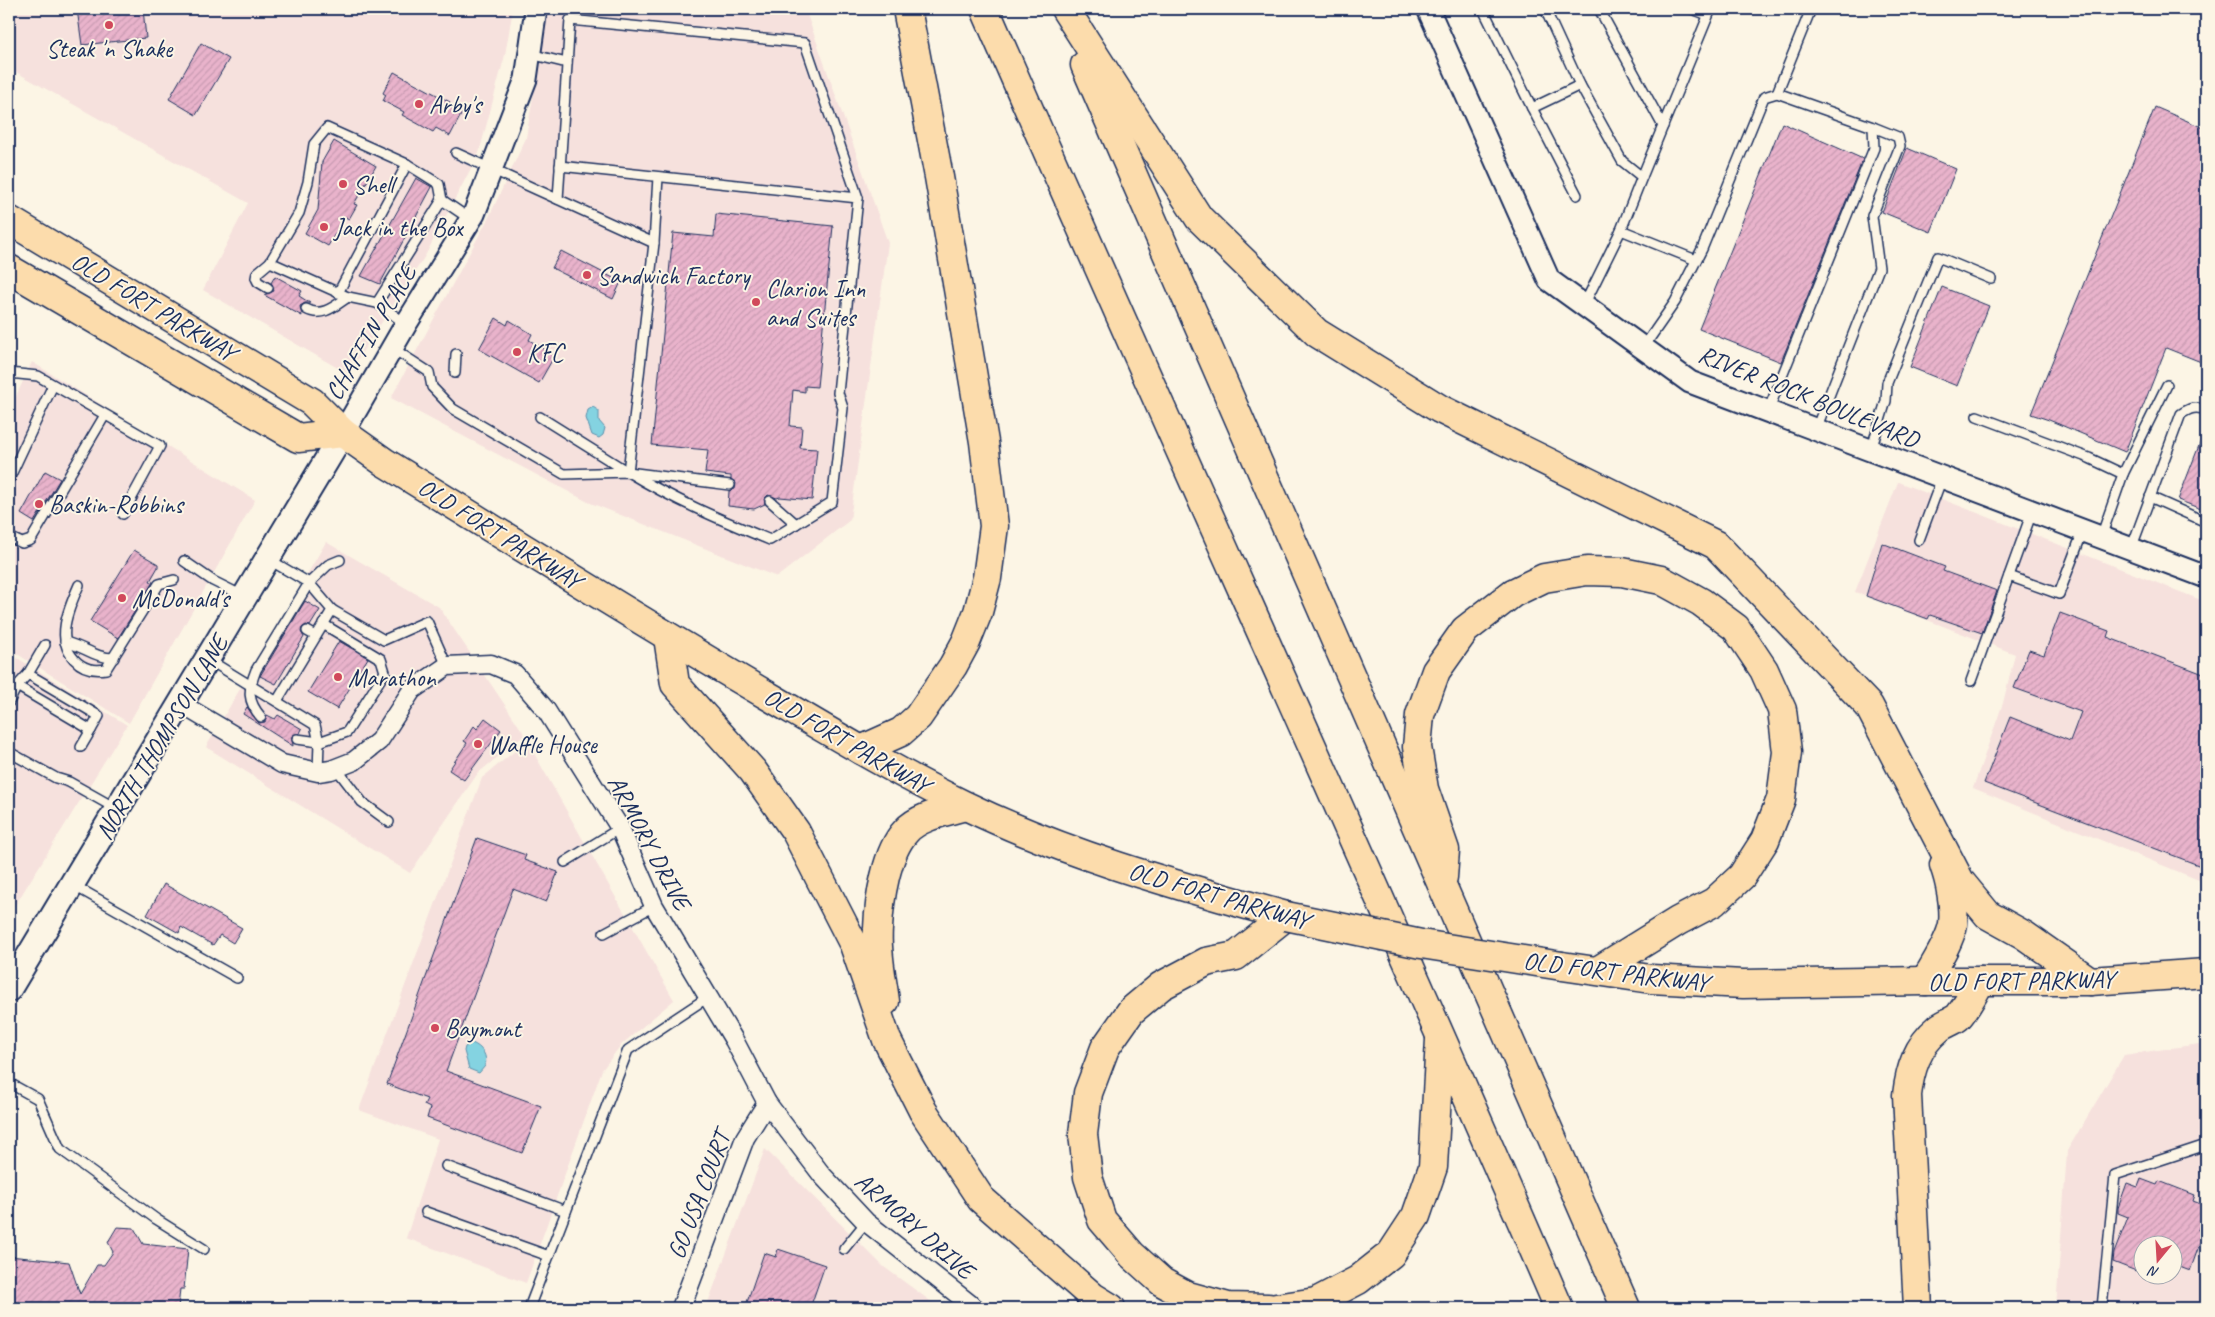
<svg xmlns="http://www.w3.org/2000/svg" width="2215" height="1317" font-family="Caveat,sans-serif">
<defs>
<pattern id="building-hatch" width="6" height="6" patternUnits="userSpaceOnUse" patternTransform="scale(1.25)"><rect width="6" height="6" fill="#e9b3cb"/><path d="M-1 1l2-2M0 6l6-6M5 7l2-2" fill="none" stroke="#c79ab1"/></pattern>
</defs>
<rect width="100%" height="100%" fill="#fcf5e5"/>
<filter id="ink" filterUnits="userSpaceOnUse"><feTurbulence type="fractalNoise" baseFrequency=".02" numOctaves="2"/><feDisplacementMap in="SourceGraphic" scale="10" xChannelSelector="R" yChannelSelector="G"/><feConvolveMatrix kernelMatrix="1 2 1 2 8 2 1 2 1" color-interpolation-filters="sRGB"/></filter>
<g filter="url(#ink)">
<!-- built -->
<g fill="#f6e1dd" fill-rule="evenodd">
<polygon points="9,9 513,9 505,55 479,153 425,256 348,374 203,290 248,203 9,68"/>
<polygon points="548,9 805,9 888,243 850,520 777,577 588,502 391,398 489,217 526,138"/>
<polygon points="32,362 255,500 129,723 9,649 9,411"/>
<polygon points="1898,482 2206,602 2206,883 1973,788 2003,703 2015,654 1855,592"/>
<polygon points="326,542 439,607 525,735 478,773 410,873 206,747"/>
<polygon points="9,653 127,725 9,915"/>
<polygon points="527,741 674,1000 621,1045 602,1070 526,1283 406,1238 438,1139 359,1110 482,778"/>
<path d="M2206,1043V1308H2056L2067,1151L2124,1055ZM2142,1244H2172V1274H2142Z"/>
<polygon points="765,1149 884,1267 940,1308 706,1308"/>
</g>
<!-- water -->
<g fill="#84d3e1" stroke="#5a91ad">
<polygon points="593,407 599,411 599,421 605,428 603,435 599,438 592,435 586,418 588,410"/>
<path d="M472,1043C482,1047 488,1056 485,1066L479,1073L469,1069L464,1051L465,1047Z"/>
</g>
<!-- building -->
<g fill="url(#building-hatch)" stroke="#1b2f5e">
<polygon points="77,9 143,9 146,38 82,45"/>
<polygon points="201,43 229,59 196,115 169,99"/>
<polygon points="394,72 450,102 449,106 462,113 450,136 436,128 433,132 402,115 404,112 383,101 386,95 383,93"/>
<polygon points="2155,107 2206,129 2206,364 2166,348 2125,452 2049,420 2031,414"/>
<polygon points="1782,123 1863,159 1781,362 1699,329"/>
<polygon points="334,141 376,166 354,204 357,205 349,219 345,217 328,246 305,233 318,210 322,162"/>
<polygon points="1907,148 1956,169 1931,232 1882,212"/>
<polygon points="416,178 432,187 380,284 361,276"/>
<polygon points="716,214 833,226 817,387 805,386 805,392 793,390 790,426 802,427 800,448 817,449 812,500 780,497 777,498 768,495 764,499 765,504 754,509 728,506 729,491 735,489 736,483 731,479 731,476 705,473 708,450 652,445 673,233 714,237"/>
<polygon points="561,251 621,282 613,299 552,268"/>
<polygon points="275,276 302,291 299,296 310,303 305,303 300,306 302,316 264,295 274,291 271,283"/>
<polygon points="1942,287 1989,306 1957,386 1910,367"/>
<polygon points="496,318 507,325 509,320 532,334 529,340 555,355 539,383 479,349"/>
<polygon points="2205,430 2206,430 2206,511 2178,500"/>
<polygon points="45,471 60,479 34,522 21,514"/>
<polygon points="1882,543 1945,567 1943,571 1997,591 1982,633 1930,615 1928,619 1866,596"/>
<polygon points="134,550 158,564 158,567 150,581 153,582 118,638 90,621"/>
<polygon points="305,601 320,610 310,626 306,625 302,628 301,632 304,637 276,684 260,676"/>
<polygon points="2060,613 2109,631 2107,637 2206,675 2206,868 1984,783 2010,717 2070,741 2081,712 2014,688 2029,650 2044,655"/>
<polygon points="339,641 368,658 337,709 308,692"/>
<polygon points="247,707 259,723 265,722 267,715 275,719 278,715 302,729 300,733 292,736 293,746 243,714"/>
<polygon points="485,718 501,730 464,780 449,770 467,743 464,741 474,726 477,729"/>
<polygon points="477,838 526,855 524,860 558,872 546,902 513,889 446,1071 541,1106 522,1153 427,1118 430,1108 424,1105 427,1099 387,1084"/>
<polygon points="164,884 242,928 233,943 220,935 213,945 181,927 179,933 147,915"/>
<polygon points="2141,1179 2157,1185 2159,1181 2195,1195 2193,1201 2206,1206 2198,1230 2204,1232 2190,1271 2172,1264 2172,1244 2142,1244 2142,1256 2136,1271 2113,1262 2114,1253 2128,1217 2118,1213 2118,1208 2127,1183 2138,1187"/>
<polygon points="117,1227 134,1228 143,1244 188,1249 184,1289 180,1289 178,1308 20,1308 9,1306 9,1256 69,1262 80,1294 97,1265 104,1265 113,1252 108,1242"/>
<polygon points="778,1249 825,1265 810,1308 745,1308 764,1253 776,1257"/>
</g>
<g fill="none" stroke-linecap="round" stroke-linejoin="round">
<defs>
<g id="service">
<polyline points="1483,9 1532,108 1580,85 1622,161 1642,177 1621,230 1584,305"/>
<polyline points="1545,9 1580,85"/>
<polyline points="1599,9 1663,126"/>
<polyline points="1692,9 1708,15"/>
<polyline points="530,54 567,63"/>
<polyline points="1777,93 1811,9"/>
<polyline points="1532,108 1577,195"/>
<path d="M456,153L654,243L628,472C674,500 721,520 770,540L832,502L843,408L838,393L858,198L560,166"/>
<polyline points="1642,177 1711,9"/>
<polyline points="558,199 570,20 805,43 858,198"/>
<polyline points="442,200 470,219"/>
<polyline points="1621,230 1696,260"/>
<polyline points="654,243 658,177"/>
<polyline points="270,262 348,297 377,303 406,324"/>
<polyline points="268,288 258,282 256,278 257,273 270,262 299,213 308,182 314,144 327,128 407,164 439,184 442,200 377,303"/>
<polyline points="338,293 407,164"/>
<path d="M306,309C322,318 335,306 348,297"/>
<polyline points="392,348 429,372 432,387 453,409 564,474 628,472 730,485"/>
<polyline points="1643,348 1675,302 1702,249 1764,97 1777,93 1873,127 1874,148 1768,411"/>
<polyline points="9,373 38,376 160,446 123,514"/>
<polyline points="455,373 456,354"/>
<polyline points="1977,416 2089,458 2123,474 2101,537"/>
<polyline points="540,417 628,472"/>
<polyline points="1816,429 1879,268 1872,216 1900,146 1898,137 1873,127"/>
<polyline points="1871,450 1886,401 1887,383 1938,257 1991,279"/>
<polyline points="2123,474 2167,385"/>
<polyline points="9,479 53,385"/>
<polyline points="2150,497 2206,522"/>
<polyline points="770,501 796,524"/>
<polyline points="9,537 22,543 31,540 105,415"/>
<polyline points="1919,540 1942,478"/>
<path d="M2131,549L2181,414C2190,408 2196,406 2206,410"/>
<polyline points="268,559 309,583 328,565 340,560"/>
<polyline points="184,561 213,581 245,597"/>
<polyline points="2009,576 2059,594 2083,531"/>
<path d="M79,585C69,608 55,638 74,659C83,669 93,671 106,669L159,584L174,580"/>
<polyline points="332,610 384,640 427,621 447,666"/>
<polyline points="307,631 316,636"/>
<path d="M65,642C83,646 95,658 114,658"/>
<polyline points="209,660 315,725 319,742 318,772"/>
<polyline points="28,674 99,716 91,730"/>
<polyline points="1971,681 2032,512"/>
<polyline points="17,686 91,730 81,747"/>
<polyline points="9,702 17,686 28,674 45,645"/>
<path d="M261,717C247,701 248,690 256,670L309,583L332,610L277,701"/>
<polyline points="297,739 319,742 347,732 385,672 381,659 323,624"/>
<polyline points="9,752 56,778 69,782 117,809"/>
<polyline points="336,768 362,802 389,822"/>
<polyline points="565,862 620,828"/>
<polyline points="73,885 237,978"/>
<polyline points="604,933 654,906"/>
<polyline points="9,1083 38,1099 60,1149 156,1219 204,1249"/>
<polyline points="446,1166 566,1211"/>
<polyline points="426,1212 549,1256"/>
<polyline points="844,1249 866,1222"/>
<polyline points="529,1308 628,1050 708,997"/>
<polyline points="2102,1308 2115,1175 2206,1145"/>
</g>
<g id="minor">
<polyline points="181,704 282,764 318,772 331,770 354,761 379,741 412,690 447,666 491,664 515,674 546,710 620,828 654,906 734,1040 767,1103 822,1175 866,1222 975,1308"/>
<polyline points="681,1308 745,1138 767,1103"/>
</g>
<g id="tertiary">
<polyline points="1428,9 1549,280 1690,382 2206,577"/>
<polyline points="343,433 406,324 474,214 526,79 536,9"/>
</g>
<polyline id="secondary" points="9,989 343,433"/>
<g id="primary">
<path d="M9,220L312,402L343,433L384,462C513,541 641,622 772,698C835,735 898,773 964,805C1067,855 1176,885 1286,916"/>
<polyline points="9,269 298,438 343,433"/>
<polyline points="1562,966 1651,979 1743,984 1925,981 2090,981 2206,973"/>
</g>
<g id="motorway">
<path d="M985,9C1174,443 1372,873 1559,1308"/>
<polyline points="1065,9 1199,218 1317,333 1440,409 1716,545 1869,706 1960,881 1988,915 2024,935 2090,981"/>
<polyline points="1085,65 1626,1308"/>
<polyline points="668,637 675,684 753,771 796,832 854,945 887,1040 923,1111 981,1199 1093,1297 1111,1308"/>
<polyline points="861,750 901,732 918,717 953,666 966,642 978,612 987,578 994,526 984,442 939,177 907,9"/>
<polyline points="1443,877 1445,850 1424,789 1417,747 1420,715 1436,671 1465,630 1513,593 1544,578 1587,571 1622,572 1661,580 1701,602 1736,628 1764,670 1782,710 1787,752 1781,799 1765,840 1742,876 1714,902 1678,921 1599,970"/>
<path d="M1925,981C1934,965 1950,942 1953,924C1955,907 1950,881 1944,865"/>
<path d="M885,1001C882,978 876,952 878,929C879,901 886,852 906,831C919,816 946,812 965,806"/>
<polyline points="1268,1308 1228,1307 1188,1296 1162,1282 1132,1255 1102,1220 1088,1177 1083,1134 1088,1093 1105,1048 1131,1011 1161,986 1206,962 1236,956 1286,916"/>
<polyline points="1276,1308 1316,1302 1358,1280 1391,1254 1416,1216 1433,1167 1440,1039"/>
<path d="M1918,1308L1907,1095C1910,1070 1917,1046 1938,1029C1943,1024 1952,1022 1958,1017C1967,1007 1974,992 1981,981"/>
</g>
</defs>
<!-- service casing -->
<use href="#service" stroke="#1b2f5e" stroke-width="12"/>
<!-- minor casing -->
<use href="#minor" stroke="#1b2f5e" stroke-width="21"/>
<!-- tertiary casing -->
<use href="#tertiary" stroke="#1b2f5e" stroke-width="25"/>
<!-- secondary casing -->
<use href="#secondary" stroke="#1b2f5e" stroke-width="28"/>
<!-- primary casing -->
<use href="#primary" stroke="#1b2f5e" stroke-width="31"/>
<!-- motorway casing -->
<use href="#motorway" stroke="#1b2f5e" stroke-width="31"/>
<!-- service -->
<use href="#service" stroke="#fcf5e5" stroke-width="9"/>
<!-- minor -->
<use href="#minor" stroke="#fcf5e5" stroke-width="18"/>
<!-- tertiary -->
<use href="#tertiary" stroke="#fcf5e5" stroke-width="21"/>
<!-- secondary -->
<use href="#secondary" stroke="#fcf5e5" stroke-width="24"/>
<!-- primary -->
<use href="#primary" stroke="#fcdcac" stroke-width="28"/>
<!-- motorway -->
<use href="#motorway" stroke="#fcdcac" stroke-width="28"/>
<defs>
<polyline id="primary-bridge" points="1286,916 1421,944 1562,966"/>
</defs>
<!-- primary-bridge casing -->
<use href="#primary-bridge" stroke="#1b2f5e" stroke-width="31" stroke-linecap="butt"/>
<!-- primary-bridge -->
<use href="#primary-bridge" stroke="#fcdcac" stroke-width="28"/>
</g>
</g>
<!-- markers -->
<g fill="#d1495b" stroke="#fcf5e5" stroke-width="2">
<circle cx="109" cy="25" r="5"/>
<circle cx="419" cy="104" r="5"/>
<circle cx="343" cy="184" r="5"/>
<circle cx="324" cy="227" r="5"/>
<circle cx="587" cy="275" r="5"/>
<circle cx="756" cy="302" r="5"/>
<circle cx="517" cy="352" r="5"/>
<circle cx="39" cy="504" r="5"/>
<circle cx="122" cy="598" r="5"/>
<circle cx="338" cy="677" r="5"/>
<circle cx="478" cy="744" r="5"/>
<circle cx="435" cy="1028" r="5"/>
</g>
<g text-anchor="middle" stroke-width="4" stroke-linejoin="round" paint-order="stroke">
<!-- poi labels -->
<g font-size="25" fill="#1b2f5e" stroke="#fcf5e5" text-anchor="start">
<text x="109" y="57" text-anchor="middle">Steak 'n Shake</text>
<text x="429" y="113">Arby's</text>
<text x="353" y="193">Shell</text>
<text x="334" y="236">Jack in the Box</text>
<text x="597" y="284">Sandwich Factory</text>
<text x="766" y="297">Clarion Inn<tspan x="766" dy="29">and Suites</tspan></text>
<text x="527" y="361">KFC</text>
<text x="49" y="513">Baskin-Robbins</text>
<text x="132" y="607">McDonald's</text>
<text x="348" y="686">Marathon</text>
<text x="488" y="753">Waffle House</text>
<text x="445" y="1037">Baymont</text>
</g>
<!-- street labels -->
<g font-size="25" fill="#1b2f5e" stroke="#fcf5e5">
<text transform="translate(154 306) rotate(31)" y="9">OLD FORT PARKWAY</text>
<text transform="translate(370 332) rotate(-59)" y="9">CHAFFIN PLACE</text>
<text transform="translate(1809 396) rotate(22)" y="9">RIVER ROCK BOULEVARD</text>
<text transform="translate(500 533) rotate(32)" y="9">OLD FORT PARKWAY</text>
<text transform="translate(161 737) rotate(-59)" y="9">NORTH THOMPSON LANE</text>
<text transform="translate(847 740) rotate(30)" y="9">OLD FORT PARKWAY</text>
<text transform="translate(650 842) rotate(62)" y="9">ARMORY DRIVE</text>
<text transform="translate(1219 895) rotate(16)" y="9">OLD FORT PARKWAY</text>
<text transform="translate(1616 971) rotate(7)" y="9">OLD FORT PARKWAY</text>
<text transform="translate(2021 980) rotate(-1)" y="9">OLD FORT PARKWAY</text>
<text transform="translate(698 1195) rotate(-69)" y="9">GO USA COURT</text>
<text transform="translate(915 1225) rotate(41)" y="9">ARMORY DRIVE</text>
</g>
</g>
<!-- margin -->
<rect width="2215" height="1317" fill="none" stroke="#fcf5e5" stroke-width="30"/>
<rect x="15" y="15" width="2185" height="1287" fill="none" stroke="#1b2f5e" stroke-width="2" filter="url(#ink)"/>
<!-- north arrow -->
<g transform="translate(2158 1260) rotate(198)"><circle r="24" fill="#fcf5e5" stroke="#a2a6af"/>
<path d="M0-4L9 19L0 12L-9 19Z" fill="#d1495b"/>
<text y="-8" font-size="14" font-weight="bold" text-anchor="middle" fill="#1b2f5e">N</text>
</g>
</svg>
